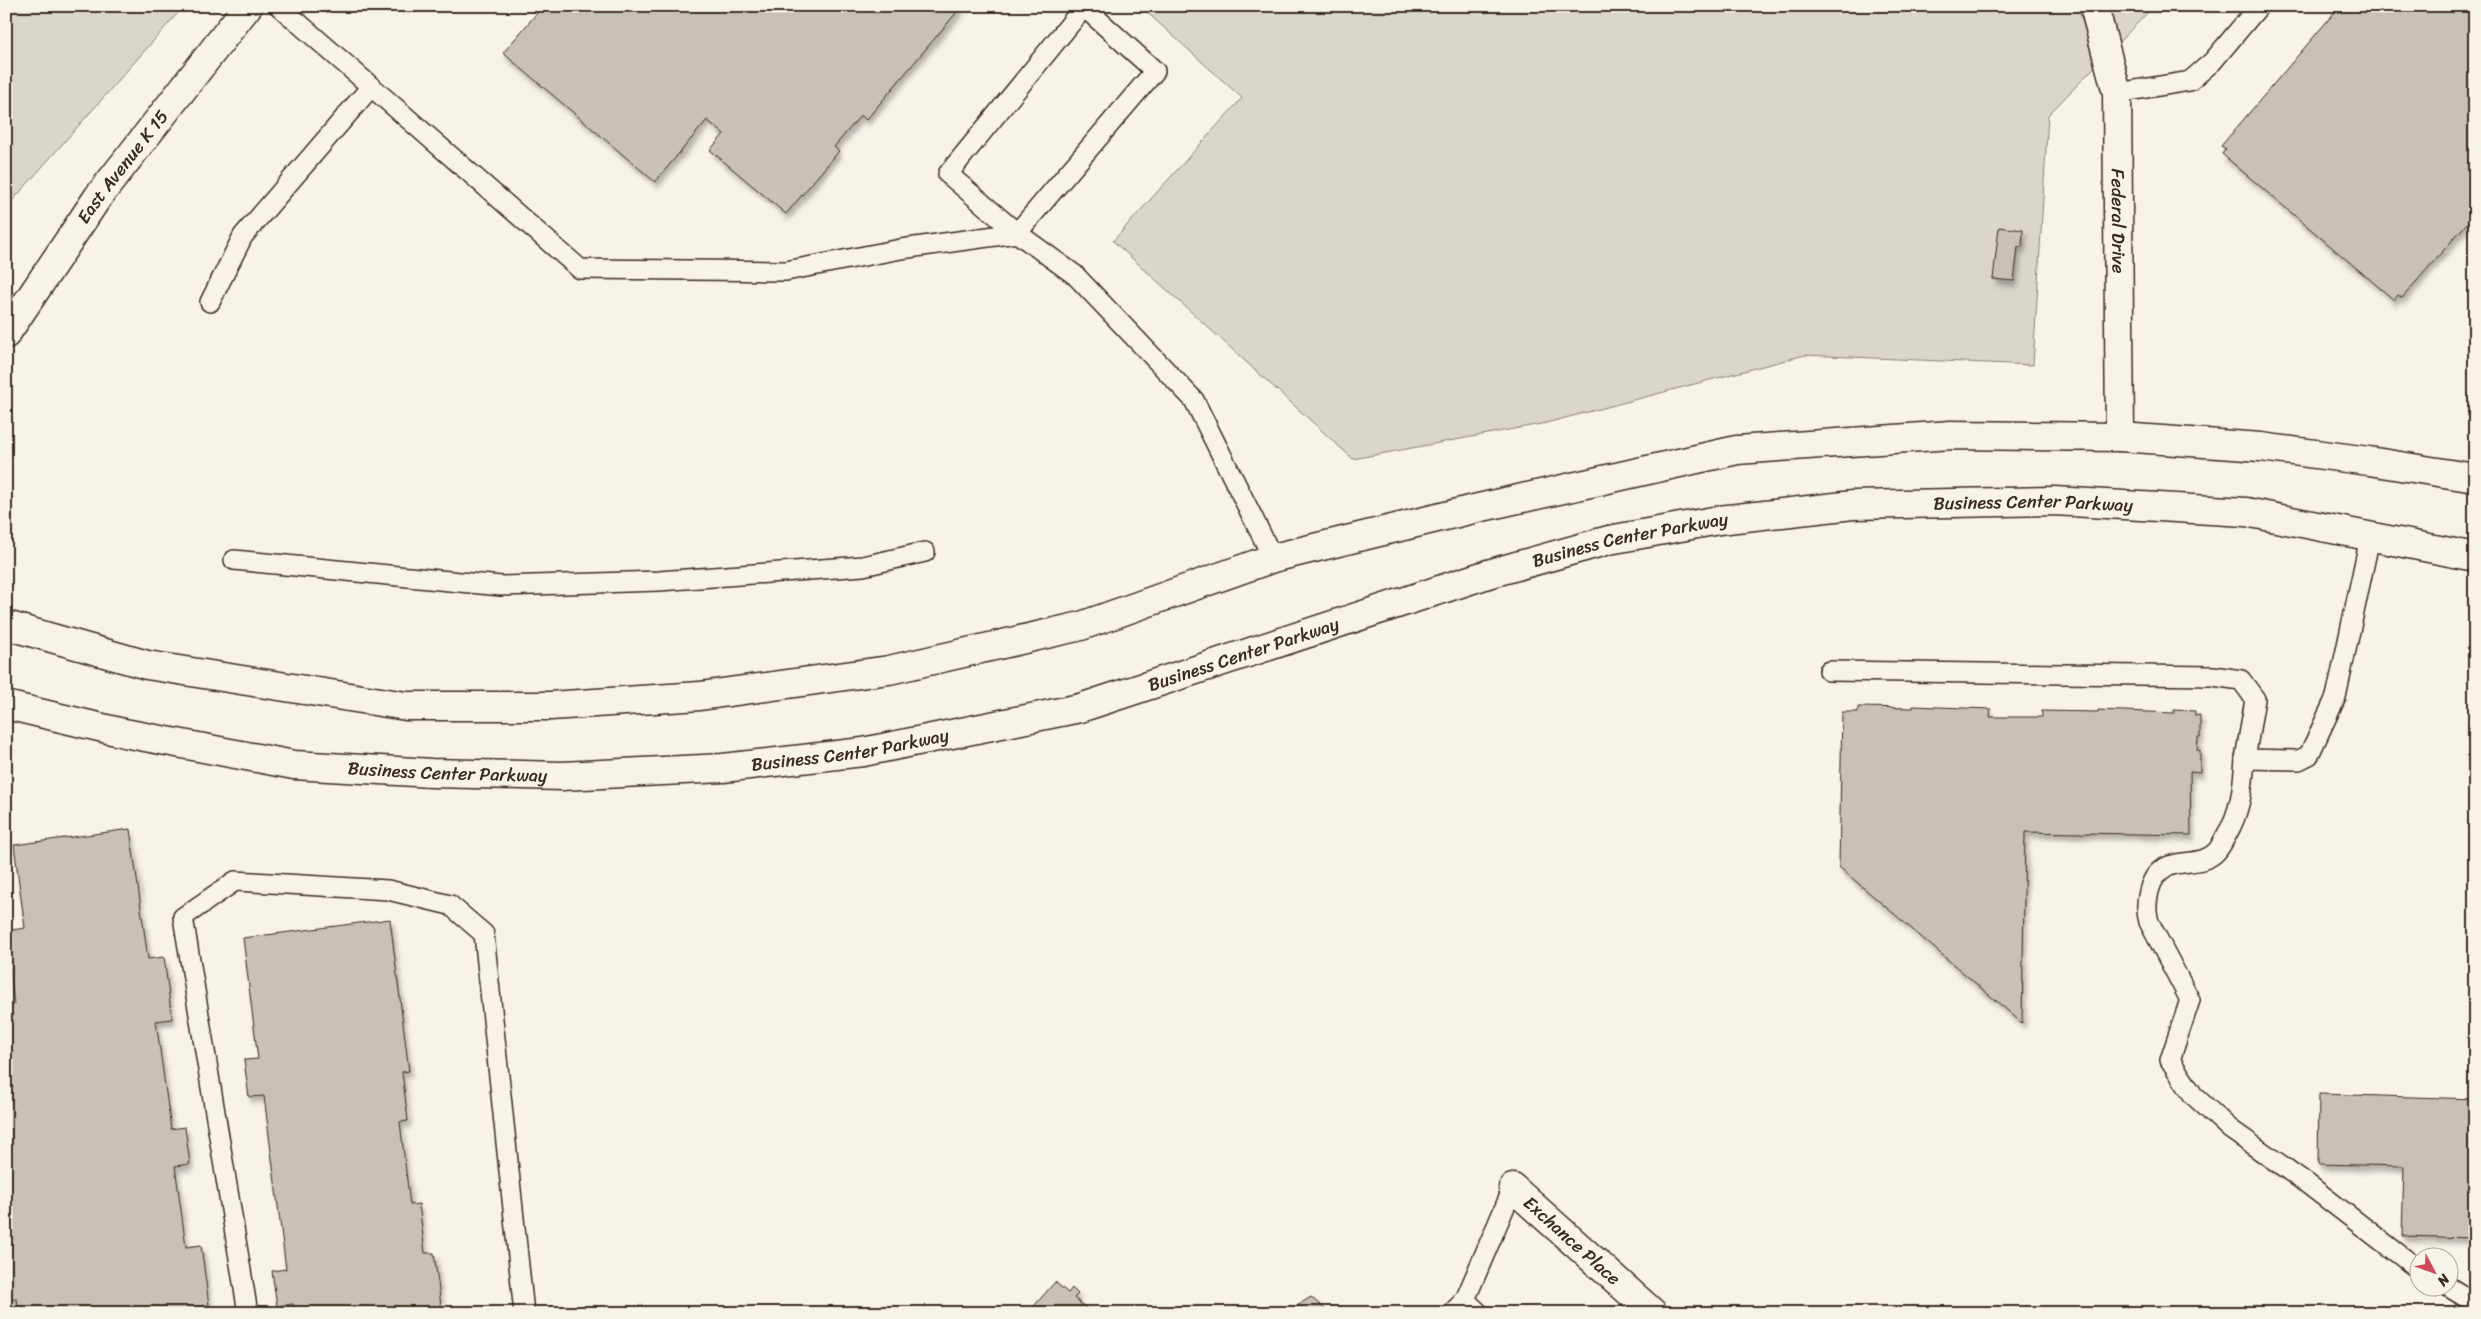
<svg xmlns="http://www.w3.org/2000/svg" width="2481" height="1319" font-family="Sriracha,sans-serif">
<defs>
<filter id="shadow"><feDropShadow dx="3" dy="5.5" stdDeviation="2.5" flood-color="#0004"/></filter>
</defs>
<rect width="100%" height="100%" fill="#f7f3e8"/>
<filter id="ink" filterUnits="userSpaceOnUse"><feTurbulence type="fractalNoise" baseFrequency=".02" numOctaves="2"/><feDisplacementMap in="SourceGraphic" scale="10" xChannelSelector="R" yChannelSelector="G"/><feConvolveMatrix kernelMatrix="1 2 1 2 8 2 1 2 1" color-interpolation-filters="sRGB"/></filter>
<g filter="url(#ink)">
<!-- green -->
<g fill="#dbd6cb" stroke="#8b8074">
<polygon points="6,6 184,6 6,208"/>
<polygon points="1140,6 2154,6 2048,115 2033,365 1805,355 1546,423 1353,459 1113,241 1242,98"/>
</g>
<!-- building -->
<g fill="#c8c1b6" stroke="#3b2a1e" filter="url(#shadow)">
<polygon points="543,6 962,6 866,120 861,115 834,147 839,151 786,214 710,150 724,134 707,120 655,182 503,53"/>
<polygon points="2340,6 2475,6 2475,214 2402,298 2398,295 2394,300 2222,154 2226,149 2221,146"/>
<polygon points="1999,227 2023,230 2022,247 2018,247 2014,281 1993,279"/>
<polygon points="1913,706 1991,709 1990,717 2042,717 2042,711 2098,712 2098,710 2174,713 2174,710 2195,711 2195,716 2200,715 2200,737 2198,737 2197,750 2200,750 2200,772 2190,771 2191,835 2025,832 2022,1023 1839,867 1842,712 1858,712 1858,707 1913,708"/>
<polygon points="130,829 148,959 164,957 172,1019 156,1021 171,1129 185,1127 190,1164 175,1166 186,1247 201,1245 209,1305 194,1308 195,1313 19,1313 17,1299 6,1300 6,1006 14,1005 6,931 25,928 14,845"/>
<polygon points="390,919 409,1071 402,1072 408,1121 400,1122 410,1205 419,1204 425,1253 434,1253 442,1313 294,1313 293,1304 277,1306 272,1271 286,1269 264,1096 249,1097 244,1060 258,1059 243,938"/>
<polygon points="2319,1094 2475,1099 2475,1238 2402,1236 2404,1166 2318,1164"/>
<polygon points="1055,1282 1068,1293 1072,1288 1078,1294 1074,1298 1092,1313 1028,1313"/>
<polygon points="1311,1297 1329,1313 1285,1313"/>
</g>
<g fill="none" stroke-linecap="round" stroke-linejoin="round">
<defs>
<g id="lane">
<polyline points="279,6 580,269 786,271 901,249 1017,233 1075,275 1194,400 1273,558"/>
<polygon points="1084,7 1155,71 1017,233 948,174"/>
<polyline points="2117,93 2190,81 2213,61 2259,6"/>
<polyline points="210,302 243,236 370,88"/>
<path d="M2370,537L2336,697L2309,755L2299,760L2245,759C2243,787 2241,811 2226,836C2223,841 2220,848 2216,852C2203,865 2185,860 2169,866C2148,873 2144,905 2149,922L2190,1000L2170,1060L2193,1095L2230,1129L2305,1182L2418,1269"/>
<polyline points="234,560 501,586 659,581 863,566 925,552"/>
<polyline points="1829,671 2213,676 2241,680 2255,699 2245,759"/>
<polyline points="2447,1286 2475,1303"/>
<polyline points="248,1313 183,917 235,881 388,890 450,905 484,934 524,1313"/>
<polyline points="1452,1313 1465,1300"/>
<polyline points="1479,1313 1465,1300 1513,1188"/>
</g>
<g id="street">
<path id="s1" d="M2094,6L2117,93L2120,437"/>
<path id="s2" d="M6,334L98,197L248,6"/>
<path id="s3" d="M1513,1188L1653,1313"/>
</g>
<g id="secondary">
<polyline points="6,625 147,665 406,706 550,706 700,696 889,670 1081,626 1273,558 1478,508 1737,450 1951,435 2120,437 2261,447 2369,461 2475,478"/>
<path id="s4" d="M6,705L124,733L294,765L432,773L562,776L723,768L863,752L1080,708L1488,574L1609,540L1719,520L1853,505L2054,501L2246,512L2475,557"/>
</g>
</defs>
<!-- lane casing -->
<use href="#lane" stroke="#3b2a1e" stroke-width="22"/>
<!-- street casing -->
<use href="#street" stroke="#3b2a1e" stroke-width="31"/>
<!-- secondary casing -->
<use href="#secondary" stroke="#3b2a1e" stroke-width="31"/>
<!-- lane -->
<use href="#lane" stroke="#f7f3e8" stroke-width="19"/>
<!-- street -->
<use href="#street" stroke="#f7f3e8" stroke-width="28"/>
<!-- secondary -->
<use href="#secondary" stroke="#f7f3e8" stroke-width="28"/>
</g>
</g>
<g text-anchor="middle" stroke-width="4.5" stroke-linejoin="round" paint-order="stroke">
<!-- street labels -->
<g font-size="18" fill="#3b2a1e" stroke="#f7f3e8">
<text dy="6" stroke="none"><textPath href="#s2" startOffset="204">East Avenue K 15</textPath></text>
<text dy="6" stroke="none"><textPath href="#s1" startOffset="218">Federal Drive</textPath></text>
<text dy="6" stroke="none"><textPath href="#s4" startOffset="2068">Business Center Parkway</textPath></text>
<text dy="6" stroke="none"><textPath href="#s4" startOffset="1662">Business Center Parkway</textPath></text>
<text dy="6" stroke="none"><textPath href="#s4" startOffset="1258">Business Center Parkway</textPath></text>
<text dy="6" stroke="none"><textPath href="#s4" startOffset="852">Business Center Parkway</textPath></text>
<text dy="6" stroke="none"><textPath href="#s4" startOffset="448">Business Center Parkway</textPath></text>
<text dy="6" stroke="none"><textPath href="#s3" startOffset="79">Exchance Place</textPath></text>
</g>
</g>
<!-- margin -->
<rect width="2481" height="1319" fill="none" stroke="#f7f3e8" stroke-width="25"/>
<rect x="12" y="12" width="2456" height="1294" fill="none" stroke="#3b2a1e" stroke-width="2" filter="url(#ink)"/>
<!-- north arrow -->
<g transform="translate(2434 1272) rotate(131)"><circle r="24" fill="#f7f3e8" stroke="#aca397"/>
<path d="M0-4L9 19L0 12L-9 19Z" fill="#d1495b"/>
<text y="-8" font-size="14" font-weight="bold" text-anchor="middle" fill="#3b2a1e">N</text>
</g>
</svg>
